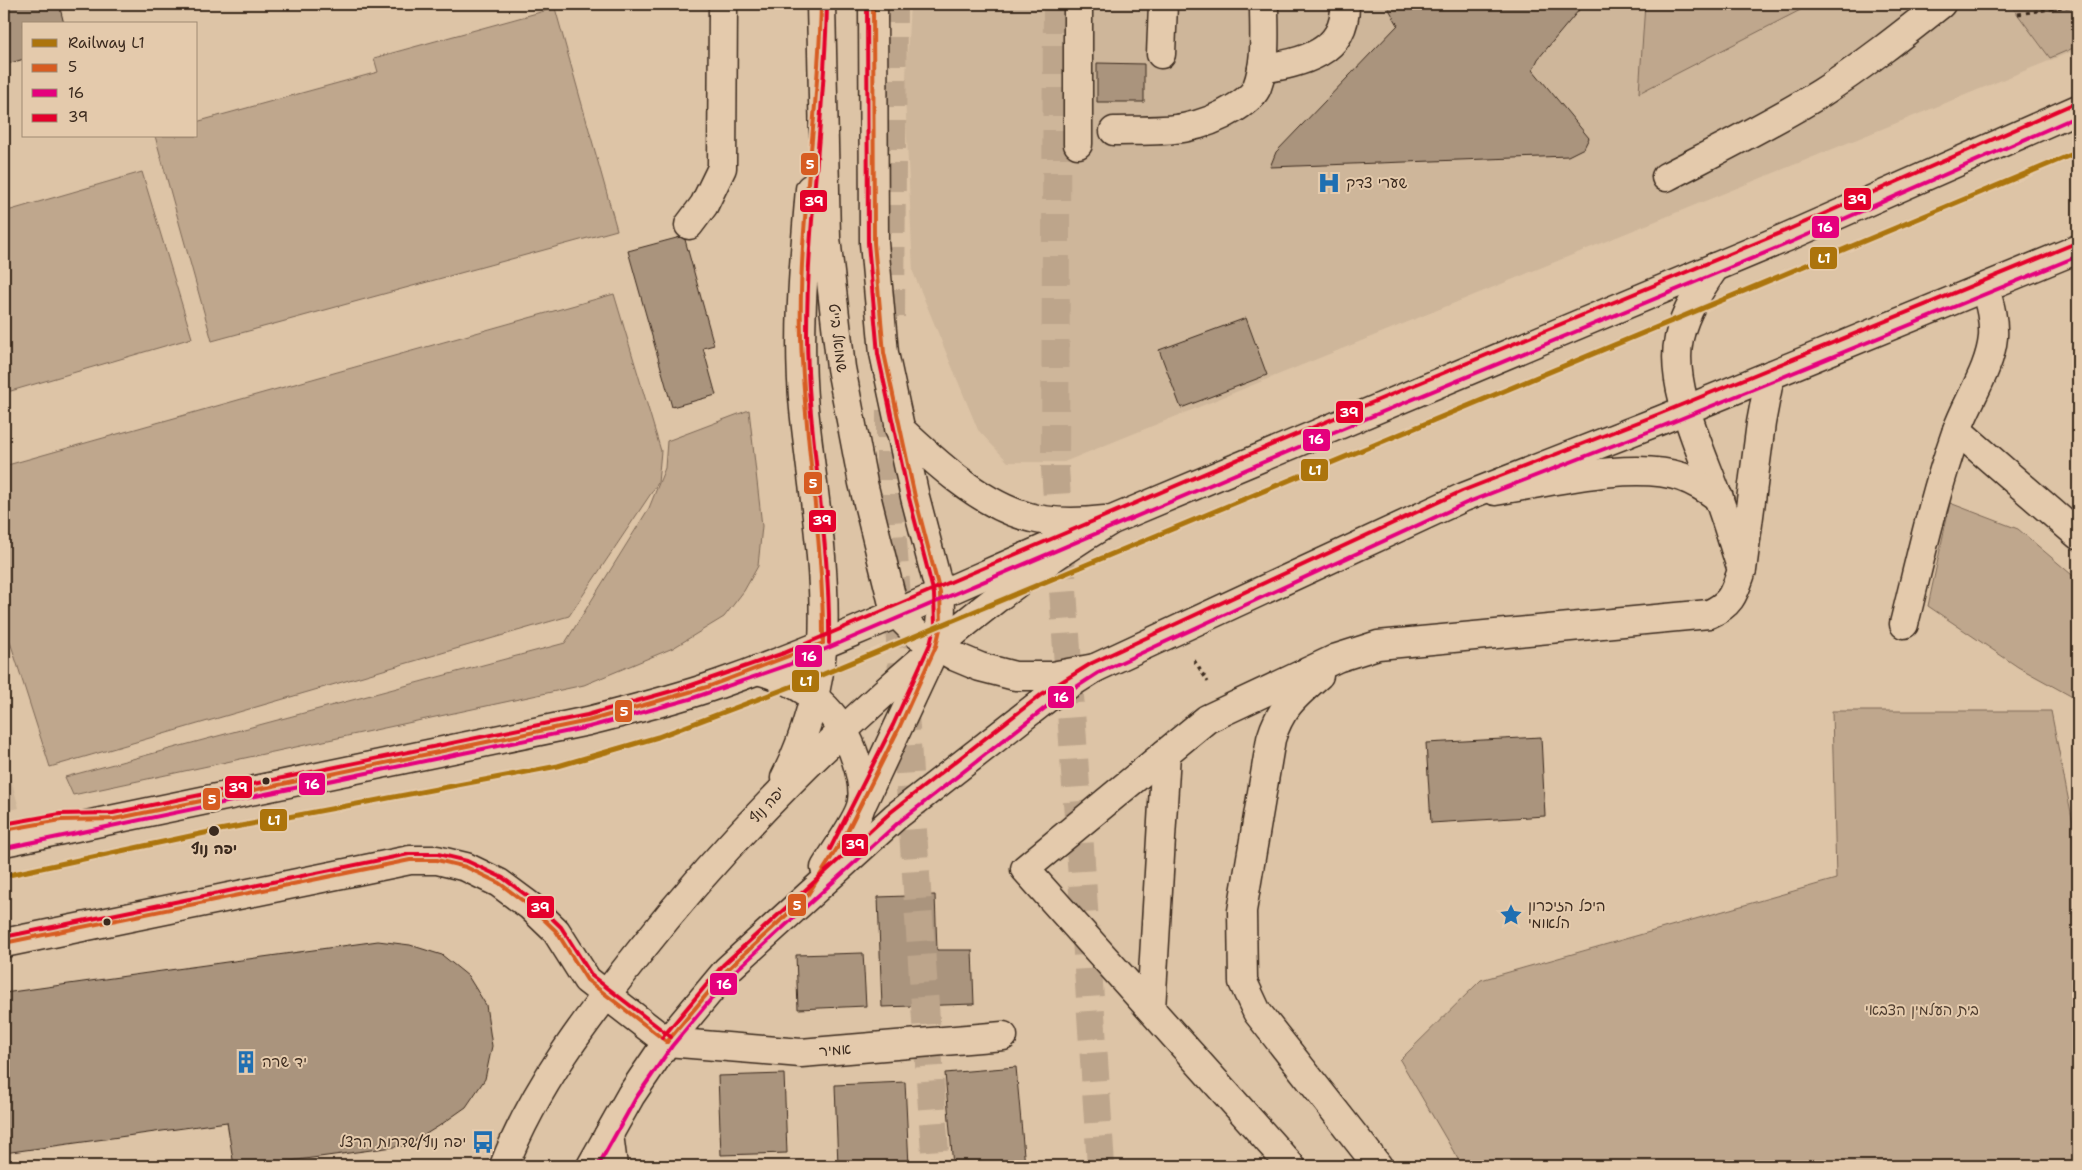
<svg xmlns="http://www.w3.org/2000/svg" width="2082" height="1170" font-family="'Shantell Sans','Playpen Sans Hebrew',sans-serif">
<rect width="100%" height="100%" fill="#ddc4a6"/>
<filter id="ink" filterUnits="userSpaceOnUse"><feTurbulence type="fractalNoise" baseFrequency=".02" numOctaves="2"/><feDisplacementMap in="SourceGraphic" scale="10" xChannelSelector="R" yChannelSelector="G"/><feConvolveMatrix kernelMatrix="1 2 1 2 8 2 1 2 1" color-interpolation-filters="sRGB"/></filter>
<g filter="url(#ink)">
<!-- built -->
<g fill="#ceb69a">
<polygon points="910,4 2078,4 2078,49 1064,462 1008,462 978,430 913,272 905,95"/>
<polygon points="4,754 19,808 4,811"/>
</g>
<!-- green -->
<g fill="#bfa78d" stroke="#7d6856">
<polygon points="1645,4 1812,4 1639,93"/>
<polygon points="2010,4 2078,4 2078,46 2050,58"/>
<polygon points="555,8 617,230 212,341 155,136 196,136 196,122 378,72 374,58"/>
<polygon points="142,172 192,338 4,393 4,212"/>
<polygon points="614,294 661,451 658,483 569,616 50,767 4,623 4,466"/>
<polygon points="749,410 762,526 758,566 744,591 724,617 673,648 584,685 73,795 65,777 565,643 649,508 665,468 667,441"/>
<polygon points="1950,503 2018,529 2078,580 2078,700 2018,667 1928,606"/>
<polygon points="1832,711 2051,711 2078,848 2078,1166 1462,1166 1400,1060 1481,980 1836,879"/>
</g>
<!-- building -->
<g fill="#aa947d" stroke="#3b2a1e">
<polygon points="4,4 59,4 64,24 24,24 24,59 4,65"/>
<polygon points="1386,4 1584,4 1538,59 1533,70 1589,138 1584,148 1568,156 1270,167 1276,152 1398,25"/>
<polygon points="1097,63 1144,64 1144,102 1097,102"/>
<polygon points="4,88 10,113 4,114"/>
<polygon points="684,236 714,345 703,348 716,395 672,407 628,251"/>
<polygon points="1246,318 1267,375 1181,408 1159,350"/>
<polygon points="1541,737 1545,816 1431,823 1426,743"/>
<polygon points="935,895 937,950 972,950 974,1004 882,1007 878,897"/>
<polygon points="378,941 410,945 442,955 468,976 486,1005 492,1046 485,1079 466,1107 439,1126 408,1145 253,1166 234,1166 227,1122 4,1153 4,993"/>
<polygon points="863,953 866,1006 798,1009 796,955"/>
<polygon points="1016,1067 1025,1166 953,1166 945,1073"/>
<polygon points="784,1074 787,1153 721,1155 718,1076"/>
<polygon points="905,1082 909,1166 838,1166 835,1085"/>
</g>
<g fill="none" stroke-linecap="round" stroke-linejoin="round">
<!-- highway-tunnel -->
<g stroke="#bda58b" stroke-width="28" stroke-dasharray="28 14" stroke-linecap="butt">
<polyline points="1057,4 1055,468 1101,1166"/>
<polyline points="891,317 893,4"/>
<polyline points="890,410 890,496 936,1166"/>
</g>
<defs>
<g id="minor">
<polyline points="821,4 826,238 841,368 863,483 895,612 918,635 956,657 980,667 1015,676 1052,676 1095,668"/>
<polyline points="1161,54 1163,4"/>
<path d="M1262,69C1302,62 1346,54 1345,4"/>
<path d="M1114,131C1161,130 1193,134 1235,108C1243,103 1254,95 1257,87C1267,60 1264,32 1264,4"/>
<polyline points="1078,144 1078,4"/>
<path d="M1666,177C1718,150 1771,124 1821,93C1863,66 1902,35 1941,4"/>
<path d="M810,189C804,262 797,336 804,409C812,487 827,564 823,643"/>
<polyline points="689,225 704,205 722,168 723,4"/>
<path d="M1715,267C1700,289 1685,311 1679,338C1669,384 1700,448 1716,492C1725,515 1732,540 1740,564"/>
<polyline points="1957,430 2078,535"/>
<path d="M1495,491C1546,483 1633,460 1682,477C1696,482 1707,489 1719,498"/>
<path d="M1904,624C1920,560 1934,495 1956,433C1967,401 1990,370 1993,337C1994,320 1990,305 1985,288"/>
<path d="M1319,675C1295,696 1280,708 1271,739L1242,911L1243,982L1257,1012L1378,1166"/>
<path d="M863,802L936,646C941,628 942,612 940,593L915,497L884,353L874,243L873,4"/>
<path d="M4,842L588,721C632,710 676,699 719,684C839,642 955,587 1071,537"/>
<polyline points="4,943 410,860 437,860 466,867 499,883 530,906 556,931 587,980 667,1042 801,1053 1003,1036"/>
<polyline points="1151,1009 1166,753"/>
<polyline points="609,1134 613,1166"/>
<path d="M1291,1166L1025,869L1207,719L1337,658L1378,645L1709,614C1732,604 1734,593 1742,570L1761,423L1770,375"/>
</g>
<g id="major">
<path d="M899,428C933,460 979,503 1025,516C1051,524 1078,523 1105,520"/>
<path d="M757,670C805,682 841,712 856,760C860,772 864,788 862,801C861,816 834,853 825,868"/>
<path d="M785,778C807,734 818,691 823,643"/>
<path d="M504,1166C535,1086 588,1017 641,950C715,856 797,771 886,691C958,627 1029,569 1112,520L1787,237L2078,109"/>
<polyline points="591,1166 631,1095 667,1042 727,970 895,817 1046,699 1095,668 1464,497 1661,420 2078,249"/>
</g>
</defs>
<!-- minor casing -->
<use href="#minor" stroke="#3b2a1e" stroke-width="31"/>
<!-- major casing -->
<use href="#major" stroke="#3b2a1e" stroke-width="31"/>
<!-- path -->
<g stroke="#3b2a1e" stroke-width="3" stroke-dasharray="4 4" stroke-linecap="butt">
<polyline points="2018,14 2078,5"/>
<polyline points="1194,660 1208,682"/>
</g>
<!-- minor -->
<use href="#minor" stroke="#e4caac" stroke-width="28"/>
<!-- major -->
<use href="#major" stroke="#e4caac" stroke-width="28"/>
<defs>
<g id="bus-1">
<path d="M821,4C819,115 798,226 801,337C804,439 824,540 823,643"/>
<polyline points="4,830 61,820 114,819 588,721 707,687 823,643"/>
<polyline points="4,943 410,860 437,860 466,867 499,883 530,906 556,931 587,980 667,1042"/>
<polyline points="667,1042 727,970 807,896 846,834 899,728 936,646 941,625 940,593 915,497 884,353 874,243 873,4"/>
</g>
<g id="bus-2">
<polyline points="5,848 589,727 690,699 788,665 1334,432 1789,243 2078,116"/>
<polyline points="598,1166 636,1098 672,1046 732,974 899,822 1050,704 1098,673 1466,503 1663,426 2078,256"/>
</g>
<g id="bus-3">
<path d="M827,4C825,114 807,223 807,333C807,437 831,538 829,643"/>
<polyline points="4,824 60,814 113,813 587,715 686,687 784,653 1330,420 1785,231 2075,103"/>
<polyline points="830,849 893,725 930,644 935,624 934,594 909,498 878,354 868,243 867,4"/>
<polyline points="4,937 409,854 438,854 467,861 503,878 534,901 561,927 592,976 671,1037"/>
<polyline points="662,1038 723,965 891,812 1042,694 1092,663 1462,491 1659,414 2076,243"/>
</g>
</defs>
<!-- bus-1 casing -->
<use href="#bus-1" stroke="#e4caac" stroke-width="8"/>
<!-- bus-2 casing -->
<use href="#bus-2" stroke="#e4caac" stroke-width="8"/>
<!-- bus-3 casing -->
<use href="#bus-3" stroke="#e4caac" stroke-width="8"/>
<!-- bus-1 -->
<use href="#bus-1" stroke="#d75c21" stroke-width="4"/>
<!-- bus-2 -->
<use href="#bus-2" stroke="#e5007d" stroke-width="4"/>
<!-- bus-3 -->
<use href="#bus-3" stroke="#e4002b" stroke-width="4"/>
<defs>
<polyline id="rail-1" points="4,876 214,831 558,766 658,737 819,676 2078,152"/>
</defs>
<!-- rail-1 casing -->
<use href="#rail-1" stroke="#e4caac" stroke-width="9"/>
<!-- rail-1 -->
<use href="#rail-1" stroke="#ac740c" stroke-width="5"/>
</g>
</g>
<!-- icons -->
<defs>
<symbol id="hospital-bare" viewBox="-9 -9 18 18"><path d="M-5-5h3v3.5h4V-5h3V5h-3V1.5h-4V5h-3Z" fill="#1f6fb2" stroke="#e4caac" stroke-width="2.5" paint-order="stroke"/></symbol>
<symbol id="sight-bare" viewBox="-9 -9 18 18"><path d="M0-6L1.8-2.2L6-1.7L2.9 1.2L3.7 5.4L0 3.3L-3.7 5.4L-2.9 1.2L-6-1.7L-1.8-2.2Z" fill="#1f6fb2" stroke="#e4caac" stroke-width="2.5" paint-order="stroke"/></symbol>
<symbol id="building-bare" viewBox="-9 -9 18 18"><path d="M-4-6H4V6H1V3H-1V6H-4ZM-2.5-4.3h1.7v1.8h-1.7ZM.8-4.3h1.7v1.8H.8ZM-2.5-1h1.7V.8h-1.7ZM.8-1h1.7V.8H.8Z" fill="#1f6fb2" stroke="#e4caac" stroke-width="2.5" paint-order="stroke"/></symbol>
<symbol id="bus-bare" viewBox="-9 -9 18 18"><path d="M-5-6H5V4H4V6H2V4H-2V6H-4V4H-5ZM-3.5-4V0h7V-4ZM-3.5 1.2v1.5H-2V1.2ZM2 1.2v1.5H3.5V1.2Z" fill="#1f6fb2" stroke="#e4caac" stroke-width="2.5" paint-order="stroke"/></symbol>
</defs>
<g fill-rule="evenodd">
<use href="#hospital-bare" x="1313" y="167" width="32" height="32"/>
<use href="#sight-bare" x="1495" y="899" width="32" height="32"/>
<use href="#building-bare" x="230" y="1046" width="32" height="32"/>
<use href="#bus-bare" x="467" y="1126" width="32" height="32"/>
</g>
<!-- markers -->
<g fill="#3b2a1e" stroke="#e4caac" stroke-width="2">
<circle cx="266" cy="781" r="4.5"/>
<circle cx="214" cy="831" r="6"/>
<circle cx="107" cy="922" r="4.5"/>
</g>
<g text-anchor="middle" stroke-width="4" stroke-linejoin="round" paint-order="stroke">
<!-- poi labels -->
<g font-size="15" fill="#3b2a1e" stroke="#e4caac" text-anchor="start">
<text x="1346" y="188">שערי צדק</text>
<text x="1528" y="911">היכל הזיכרון<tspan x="1528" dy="17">הלאומי</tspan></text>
<text x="262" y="1067">יד שרה</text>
<text x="466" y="1147" text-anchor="end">יפה נוף/שדרות הרצל</text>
</g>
<!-- street labels -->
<g font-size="15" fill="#3b2a1e" stroke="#e4caac">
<text transform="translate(838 338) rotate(83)" y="5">שמואל בייט</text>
<text transform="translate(767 805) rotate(-47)" y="5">יפה נוף</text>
<text transform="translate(835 1050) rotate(-5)" y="5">אמיר</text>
</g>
<!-- stop labels -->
<g font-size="15" font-weight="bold" fill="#3b2a1e" stroke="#e4caac">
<text x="214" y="854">יפה נוף</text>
</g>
<!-- park labels -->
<g font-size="15" fill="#4f3d2f" stroke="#e4caac">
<text x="1922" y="1015">בית העלמין הצבאי</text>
</g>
</g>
<g stroke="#e4caac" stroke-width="2">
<rect x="800" y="152" width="19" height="24" rx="5" fill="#d75c21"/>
<rect x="1843" y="187" width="29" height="24" rx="5" fill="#e4002b"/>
<rect x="799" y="189" width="29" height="24" rx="5" fill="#e4002b"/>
<rect x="1811" y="215" width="29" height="24" rx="5" fill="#e5007d"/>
<rect x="1809" y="246" width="29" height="24" rx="5" fill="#ac740c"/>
<rect x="1335" y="400" width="29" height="24" rx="5" fill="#e4002b"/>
<rect x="1302" y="428" width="29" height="24" rx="5" fill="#e5007d"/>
<rect x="1300" y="458" width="29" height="24" rx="5" fill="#ac740c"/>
<rect x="803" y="471" width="20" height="24" rx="5" fill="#d75c21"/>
<rect x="808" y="509" width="29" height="24" rx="5" fill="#e4002b"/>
<rect x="794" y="644" width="29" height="24" rx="5" fill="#e5007d"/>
<rect x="791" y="669" width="29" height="24" rx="5" fill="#ac740c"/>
<rect x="1047" y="685" width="28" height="24" rx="5" fill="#e5007d"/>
<rect x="614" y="699" width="19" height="24" rx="5" fill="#d75c21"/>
<rect x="298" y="772" width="28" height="24" rx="5" fill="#e5007d"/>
<rect x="224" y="775" width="29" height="24" rx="5" fill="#e4002b"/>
<rect x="202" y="787" width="19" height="24" rx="5" fill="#d75c21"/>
<rect x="259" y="808" width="29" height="24" rx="5" fill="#ac740c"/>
<rect x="841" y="833" width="28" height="24" rx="5" fill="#e4002b"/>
<rect x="787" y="893" width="20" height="24" rx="5" fill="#d75c21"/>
<rect x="526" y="895" width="29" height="24" rx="5" fill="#e4002b"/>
<rect x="709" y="972" width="29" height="24" rx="5" fill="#e5007d"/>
</g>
<g font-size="14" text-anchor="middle" font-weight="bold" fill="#fff">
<text x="810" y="169">5</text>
<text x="1857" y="204">39</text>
<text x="814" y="206">39</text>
<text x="1825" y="232">16</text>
<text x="1824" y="263">L1</text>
<text x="1349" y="417">39</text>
<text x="1316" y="444">16</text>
<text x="1315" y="475">L1</text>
<text x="813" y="488">5</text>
<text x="822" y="525">39</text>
<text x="809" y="661">16</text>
<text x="806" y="686">L1</text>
<text x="1061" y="702">16</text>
<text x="624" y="716">5</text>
<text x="312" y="789">16</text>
<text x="238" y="792">39</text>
<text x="212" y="804">5</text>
<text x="274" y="825">L1</text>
<text x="855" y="849">39</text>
<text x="797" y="910">5</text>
<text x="540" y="912">39</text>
<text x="724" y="989">16</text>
</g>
<!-- margin -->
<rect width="2082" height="1170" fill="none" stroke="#e4caac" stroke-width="20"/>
<rect x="10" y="10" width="2062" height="1150" fill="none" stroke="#3b2a1e" stroke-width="2" filter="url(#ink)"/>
<!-- legend -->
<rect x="22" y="22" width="175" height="115" fill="#e4caac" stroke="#a08a73"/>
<rect x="32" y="39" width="25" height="8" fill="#ac740c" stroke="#a08a73"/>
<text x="68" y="48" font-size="15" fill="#3b2a1e">Railway L1</text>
<rect x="32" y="64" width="25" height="8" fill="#d75c21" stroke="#a08a73"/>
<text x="68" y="72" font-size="15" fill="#3b2a1e">5</text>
<rect x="32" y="89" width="25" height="8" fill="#e5007d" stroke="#a08a73"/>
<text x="68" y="98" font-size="15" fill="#3b2a1e">16</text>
<rect x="32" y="114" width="25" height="8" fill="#e4002b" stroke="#a08a73"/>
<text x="68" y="122" font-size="15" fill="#3b2a1e">39</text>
</svg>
